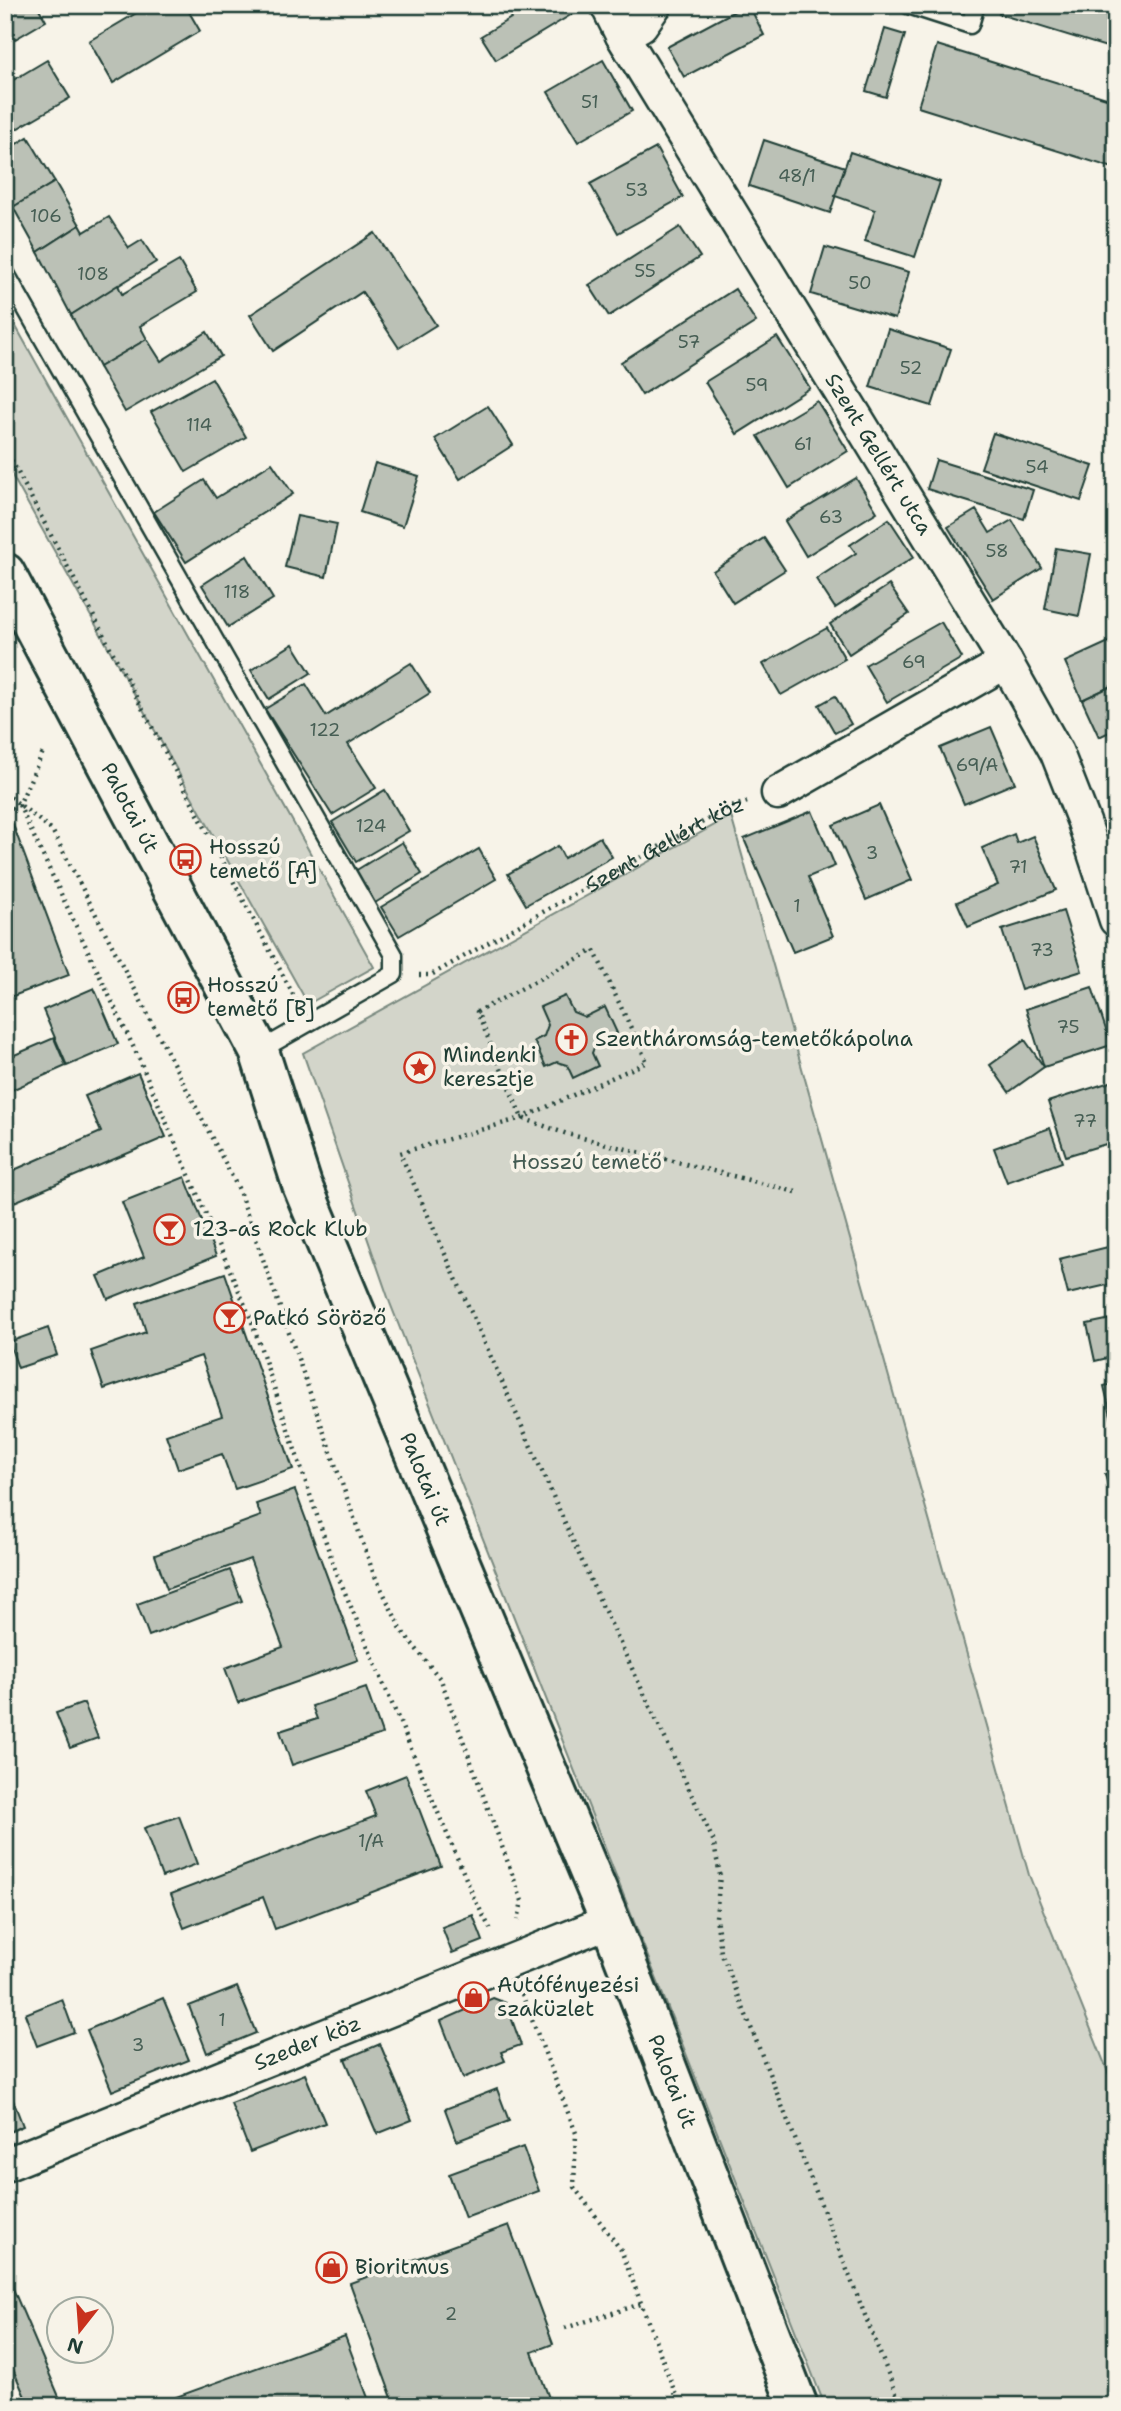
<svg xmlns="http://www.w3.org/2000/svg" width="1121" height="2411" font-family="'Shantell Sans',sans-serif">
<rect width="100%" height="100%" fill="#f7f3e8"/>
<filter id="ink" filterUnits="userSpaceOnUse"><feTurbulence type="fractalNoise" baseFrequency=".0143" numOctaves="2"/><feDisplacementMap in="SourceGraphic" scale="14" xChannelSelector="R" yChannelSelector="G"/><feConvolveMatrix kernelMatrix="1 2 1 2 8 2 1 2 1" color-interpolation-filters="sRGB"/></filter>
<g filter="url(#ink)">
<!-- green -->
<g fill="#d3d5ca" stroke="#79897f" stroke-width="2">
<polygon points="5,307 374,967 308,1004 5,463"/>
<polygon points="731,816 1029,1875 1116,2092 1116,2406 825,2406 390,1303 303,1053"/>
</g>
<!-- building -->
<g fill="#bbc1b6" stroke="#1f3d34" stroke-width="2">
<polygon points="37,5 46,21 5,45 5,6"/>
<polygon points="150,5 185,5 200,31 113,83 89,41"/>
<polygon points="503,5 576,5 579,10 496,60 481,36 511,18"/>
<polygon points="746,5 749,5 764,35 684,77 667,47"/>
<polygon points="1001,5 1116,5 1116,50 999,14"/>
<polygon points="885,29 905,35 886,97 866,91"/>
<polygon points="937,45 1116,101 1116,169 918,107"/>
<polygon points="47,60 70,98 6,135 5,85"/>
<polygon points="603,60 632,111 578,142 548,92"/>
<polygon points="28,137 55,182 13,207 5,192 5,151"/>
<polygon points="764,140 845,167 830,213 749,186"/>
<polygon points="656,148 683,197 618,233 590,184"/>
<polygon points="850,152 940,182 915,257 865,241 875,210 835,196"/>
<polygon points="55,182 80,225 38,252 13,207"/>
<polygon points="109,217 129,248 142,240 156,262 71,315 38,252 80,225 84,232"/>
<polygon points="680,227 700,257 609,316 589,285"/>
<polygon points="375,233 436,325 399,348 362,292 273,351 250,315"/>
<polygon points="825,247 909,272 895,319 811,294"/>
<polygon points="179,261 197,292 140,326 147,339 99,367 71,315 118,285 122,294"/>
<polygon points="735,289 756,322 642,395 621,362"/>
<polygon points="888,329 951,349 932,406 870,387"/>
<polygon points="207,332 221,356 125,412 99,367 147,339 161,361"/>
<polygon points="777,337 810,388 737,434 705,382"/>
<polygon points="212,378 246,437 186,472 151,412"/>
<polygon points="817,401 848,451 789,488 758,436"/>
<polygon points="488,406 513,445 460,479 435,439"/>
<polygon points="993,433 1093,466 1081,501 981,468"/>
<polygon points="936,460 1033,490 1024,519 927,489"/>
<polygon points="272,463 293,494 186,562 154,512 204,480 216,498"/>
<polygon points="375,463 419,476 403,526 360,512"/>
<polygon points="856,478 877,512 806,556 785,521"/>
<polygon points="976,510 990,533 1012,520 1042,568 993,599 948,527"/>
<polygon points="297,516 337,524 326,577 285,567"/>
<polygon points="889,519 914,557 835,608 816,579 856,553 850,545"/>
<polygon points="764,538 785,570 733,603 713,571"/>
<polygon points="1056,548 1091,554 1079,616 1045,609"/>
<polygon points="247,556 273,599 228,627 202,585"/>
<polygon points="889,585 909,614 849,654 830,624"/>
<polygon points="941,622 962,658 887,702 865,665"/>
<polygon points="827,628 845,659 781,695 763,664"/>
<polygon points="1113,640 1116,645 1116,684 1082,700 1065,662"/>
<polygon points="293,644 311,673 269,699 251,670"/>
<polygon points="411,663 430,693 348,744 376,788 332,815 265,709 306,684 326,716"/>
<polygon points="1116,684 1116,729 1099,737 1082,700"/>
<polygon points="835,696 851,724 835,733 819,705"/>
<polygon points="991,727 1015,783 964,804 940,748"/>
<polygon points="385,790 409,831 356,862 332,822"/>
<polygon points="879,805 912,880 866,900 833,825"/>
<polygon points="812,811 835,866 808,877 833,936 793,952 744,839"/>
<polygon points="12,822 69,975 5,999 5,824"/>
<polygon points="1014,834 1017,843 1033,836 1056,890 968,927 957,902 998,885 982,848"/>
<polygon points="600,837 612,857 526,905 508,874 558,846 564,858"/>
<polygon points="402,842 422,874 375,903 355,871"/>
<polygon points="479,849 496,879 399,936 381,907"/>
<polygon points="1063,911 1082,971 1021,990 1002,930"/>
<polygon points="1092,987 1111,1045 1044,1067 1026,1009"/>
<polygon points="94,988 118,1044 67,1066 43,1010"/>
<polygon points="565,996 573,1012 585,1017 605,1007 617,1033 596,1043 592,1053 598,1066 573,1078 567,1065 557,1062 546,1067 534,1041 544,1036 548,1025 540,1007"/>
<polygon points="54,1038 66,1066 5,1093 5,1059"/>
<polygon points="1025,1040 1044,1067 1009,1092 990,1065"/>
<polygon points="138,1073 166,1137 5,1206 5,1174 101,1132 85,1096"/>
<polygon points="1116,1080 1116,1141 1066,1156 1048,1102"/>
<polygon points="1050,1128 1062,1162 1007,1182 994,1148"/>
<polygon points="185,1177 216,1256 108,1299 98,1276 144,1257 122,1202"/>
<polygon points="1116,1245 1116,1283 1068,1294 1059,1259"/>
<polygon points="225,1273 293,1469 235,1489 222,1454 178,1469 166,1435 222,1416 201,1356 104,1389 91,1351 146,1332 137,1303"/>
<polygon points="1116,1318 1116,1356 1095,1361 1087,1324"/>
<polygon points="48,1328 57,1355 18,1368 9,1342"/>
<polygon points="1116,1383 1116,1437 1104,1386"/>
<polygon points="1116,1471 1116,1510 1114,1510 1105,1474"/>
<polygon points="295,1490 358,1660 238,1703 225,1668 283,1647 250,1559 167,1589 155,1555 261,1516 256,1504"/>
<polygon points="230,1570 242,1601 149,1636 137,1604"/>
<polygon points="366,1688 382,1734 292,1765 280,1731 317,1719 312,1706"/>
<polygon points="84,1703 98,1738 70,1748 56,1713"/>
<polygon points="406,1775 441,1866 275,1929 263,1897 184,1928 171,1894 376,1816 366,1791"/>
<polygon points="179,1816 197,1864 162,1877 144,1828"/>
<polygon points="473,1915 483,1941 452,1953 442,1927"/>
<polygon points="237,1987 256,2033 207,2053 189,2006"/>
<polygon points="163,1998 189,2060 112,2091 87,2030"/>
<polygon points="493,1998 506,2003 521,2045 501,2052 505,2061 463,2078 441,2021"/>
<polygon points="62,1999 74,2032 37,2046 25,2014"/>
<polygon points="380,2044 412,2120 377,2134 345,2059"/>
<polygon points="305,2074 325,2123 250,2152 231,2103"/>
<polygon points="8,2087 23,2126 5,2134 5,2088"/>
<polygon points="497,2089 509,2121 457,2141 445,2109"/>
<polygon points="523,2147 539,2191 465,2218 449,2174"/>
<polygon points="509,2225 553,2344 532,2352 552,2406 395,2406 350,2283"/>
<polygon points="5,2270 63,2406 29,2406 5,2351"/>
<polygon points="345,2336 371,2406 179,2406 176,2397"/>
</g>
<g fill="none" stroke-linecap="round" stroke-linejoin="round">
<defs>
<g id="service">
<polyline points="908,5 970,25 976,5"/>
<polyline points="5,272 394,955 394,974 259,1051"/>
</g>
<g id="minor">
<path id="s2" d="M607,5L622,35L1006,662L1057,753L1084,822L1116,920"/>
<polyline points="622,35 641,25 655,5"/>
<polyline points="778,793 1006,662"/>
<path id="s3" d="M5,2165L610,1921"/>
</g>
<g id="secondary">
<path id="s4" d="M5,573L259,1051L302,1185L610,1921L798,2406"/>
</g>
</defs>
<!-- service casing -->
<use href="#service" stroke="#1f3d34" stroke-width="21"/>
<!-- minor casing -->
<use href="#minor" stroke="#1f3d34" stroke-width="37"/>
<!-- secondary casing -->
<use href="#secondary" stroke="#1f3d34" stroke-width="44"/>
<!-- path -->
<g stroke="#1f3d34" stroke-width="4.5" stroke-dasharray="2 5" stroke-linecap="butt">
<polyline points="5,448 297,1002"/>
<polyline points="5,793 52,830 238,1188 373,1572 402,1631 441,1680 522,1901 518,1920"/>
<polyline points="19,805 140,1061 251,1319 335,1569 475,1900 492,1932"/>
<polyline points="5,811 19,805 43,752"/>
<path id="s1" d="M419,975H431L728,808L747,802"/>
<polyline points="796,1192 567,1134 522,1118 477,1012 594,950 647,1062 522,1118 400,1153 594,1588 713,1840 720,1875 716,1917 721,1952 901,2406"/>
<polyline points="522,1994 576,2133 574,2187 621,2250 680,2406"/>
<polyline points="565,2328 641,2304"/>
</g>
<!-- service -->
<use href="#service" stroke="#f7f3e8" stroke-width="16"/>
<!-- minor -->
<use href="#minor" stroke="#f7f3e8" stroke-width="32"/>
<!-- secondary -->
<use href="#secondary" stroke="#f7f3e8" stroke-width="38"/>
</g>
</g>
<!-- icons -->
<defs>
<symbol id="bus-ring" viewBox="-11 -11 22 22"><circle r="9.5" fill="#f7f3e8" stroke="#c8321e" stroke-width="1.5"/><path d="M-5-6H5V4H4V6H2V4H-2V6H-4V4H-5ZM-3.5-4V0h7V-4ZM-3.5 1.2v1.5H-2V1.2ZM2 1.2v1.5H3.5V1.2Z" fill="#c8321e"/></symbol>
<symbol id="church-ring" viewBox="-11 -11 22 22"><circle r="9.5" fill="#f7f3e8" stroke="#c8321e" stroke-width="1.5"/><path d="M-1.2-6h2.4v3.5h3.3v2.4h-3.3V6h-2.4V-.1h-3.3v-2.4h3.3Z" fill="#c8321e"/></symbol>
<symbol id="sight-ring" viewBox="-11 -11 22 22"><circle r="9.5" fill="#f7f3e8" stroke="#c8321e" stroke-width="1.5"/><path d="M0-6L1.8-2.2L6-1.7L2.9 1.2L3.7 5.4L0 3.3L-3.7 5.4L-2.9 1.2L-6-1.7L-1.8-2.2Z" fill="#c8321e"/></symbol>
<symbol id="bar-ring" viewBox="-11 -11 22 22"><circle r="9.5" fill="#f7f3e8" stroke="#c8321e" stroke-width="1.5"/><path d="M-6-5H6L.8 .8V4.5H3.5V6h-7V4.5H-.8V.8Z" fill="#c8321e"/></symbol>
<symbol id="shop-ring" viewBox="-11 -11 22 22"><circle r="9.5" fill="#f7f3e8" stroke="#c8321e" stroke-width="1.5"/><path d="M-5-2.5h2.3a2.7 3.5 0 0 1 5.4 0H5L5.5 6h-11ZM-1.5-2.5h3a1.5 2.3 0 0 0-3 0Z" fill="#c8321e"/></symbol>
</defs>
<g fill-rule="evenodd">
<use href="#bus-ring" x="168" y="842" width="35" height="35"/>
<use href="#bus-ring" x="166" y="980" width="35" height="35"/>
<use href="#church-ring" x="554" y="1022" width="35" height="35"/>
<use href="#sight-ring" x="402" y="1050" width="35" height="35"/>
<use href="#bar-ring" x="152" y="1212" width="35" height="35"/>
<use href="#bar-ring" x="212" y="1300" width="35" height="35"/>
<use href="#shop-ring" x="456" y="1980" width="35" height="35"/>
<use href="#shop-ring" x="314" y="2250" width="35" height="35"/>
</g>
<g text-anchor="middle" stroke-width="7" stroke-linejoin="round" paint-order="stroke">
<!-- number labels -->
<g font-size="18" fill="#465e54">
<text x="590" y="108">51</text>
<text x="797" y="182">48/1</text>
<text x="637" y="196">53</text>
<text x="46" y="222">106</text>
<text x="645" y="277">55</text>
<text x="93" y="280">108</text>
<text x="860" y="289">50</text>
<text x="689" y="348">57</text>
<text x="911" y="374">52</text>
<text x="757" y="391">59</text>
<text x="199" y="431">114</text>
<text x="803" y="450">61</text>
<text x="1037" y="473">54</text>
<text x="831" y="523">63</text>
<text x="997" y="557">58</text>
<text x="237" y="598">118</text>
<text x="914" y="668">69</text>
<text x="325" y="736">122</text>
<text x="977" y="771">69/A</text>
<text x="371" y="832">124</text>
<text x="872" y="859">3</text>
<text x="1018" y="873">71</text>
<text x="797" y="912">1</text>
<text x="1042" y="956">73</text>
<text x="1068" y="1033">75</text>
<text x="1085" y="1127">77</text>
<text x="371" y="1847">1/A</text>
<text x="222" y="2026">1</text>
<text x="138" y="2051">3</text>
<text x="451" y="2320">2</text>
</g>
<!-- street labels -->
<g font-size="21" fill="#1f3d34" stroke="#f7f3e8">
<text dy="7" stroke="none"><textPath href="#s2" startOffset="525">Szent Gellért utca</textPath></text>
<text dy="7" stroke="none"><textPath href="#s4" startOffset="266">Palotai út</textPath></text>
<text dy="7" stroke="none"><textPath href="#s1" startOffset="280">Szent Gellért köz</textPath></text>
<text dy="7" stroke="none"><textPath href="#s4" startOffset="1001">Palotai út</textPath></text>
<text dy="7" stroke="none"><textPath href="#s3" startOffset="326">Szeder köz</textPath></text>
<text dy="7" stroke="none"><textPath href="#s4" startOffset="1652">Palotai út</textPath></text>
</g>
<!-- poi labels -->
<g font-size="21" fill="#1f3d34" stroke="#f7f3e8" text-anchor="start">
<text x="209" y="854">Hosszú<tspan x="209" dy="24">temető [A]</tspan></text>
<text x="207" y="992">Hosszú<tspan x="207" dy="24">temető [B]</tspan></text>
<text x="595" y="1046">Szentháromság-temetőkápolna</text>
<text x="443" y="1062">Mindenki<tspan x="443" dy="24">keresztje</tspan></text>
<text x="193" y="1236">123-as Rock Klub</text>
<text x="253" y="1325">Patkó Söröző</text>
<text x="497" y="1992">Autófényezési<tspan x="497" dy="24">szaküzlet</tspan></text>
<text x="355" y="2274">Bioritmus</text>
</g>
<!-- park labels -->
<g font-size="21" fill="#435b52" stroke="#f7f3e8">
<text x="587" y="1169">Hosszú temető</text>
</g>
</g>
<!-- margin -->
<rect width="1121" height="2411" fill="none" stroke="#f7f3e8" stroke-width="28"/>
<rect x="14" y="14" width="1093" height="2383" fill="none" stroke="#1f3d34" stroke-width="2.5" filter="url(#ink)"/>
<!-- north arrow -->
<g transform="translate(80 2330) rotate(197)"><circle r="33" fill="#f7f3e8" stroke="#a1aaa0" stroke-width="2"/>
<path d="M0-5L12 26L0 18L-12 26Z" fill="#c8321e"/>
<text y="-10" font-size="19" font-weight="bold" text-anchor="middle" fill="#1f3d34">N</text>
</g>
</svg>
